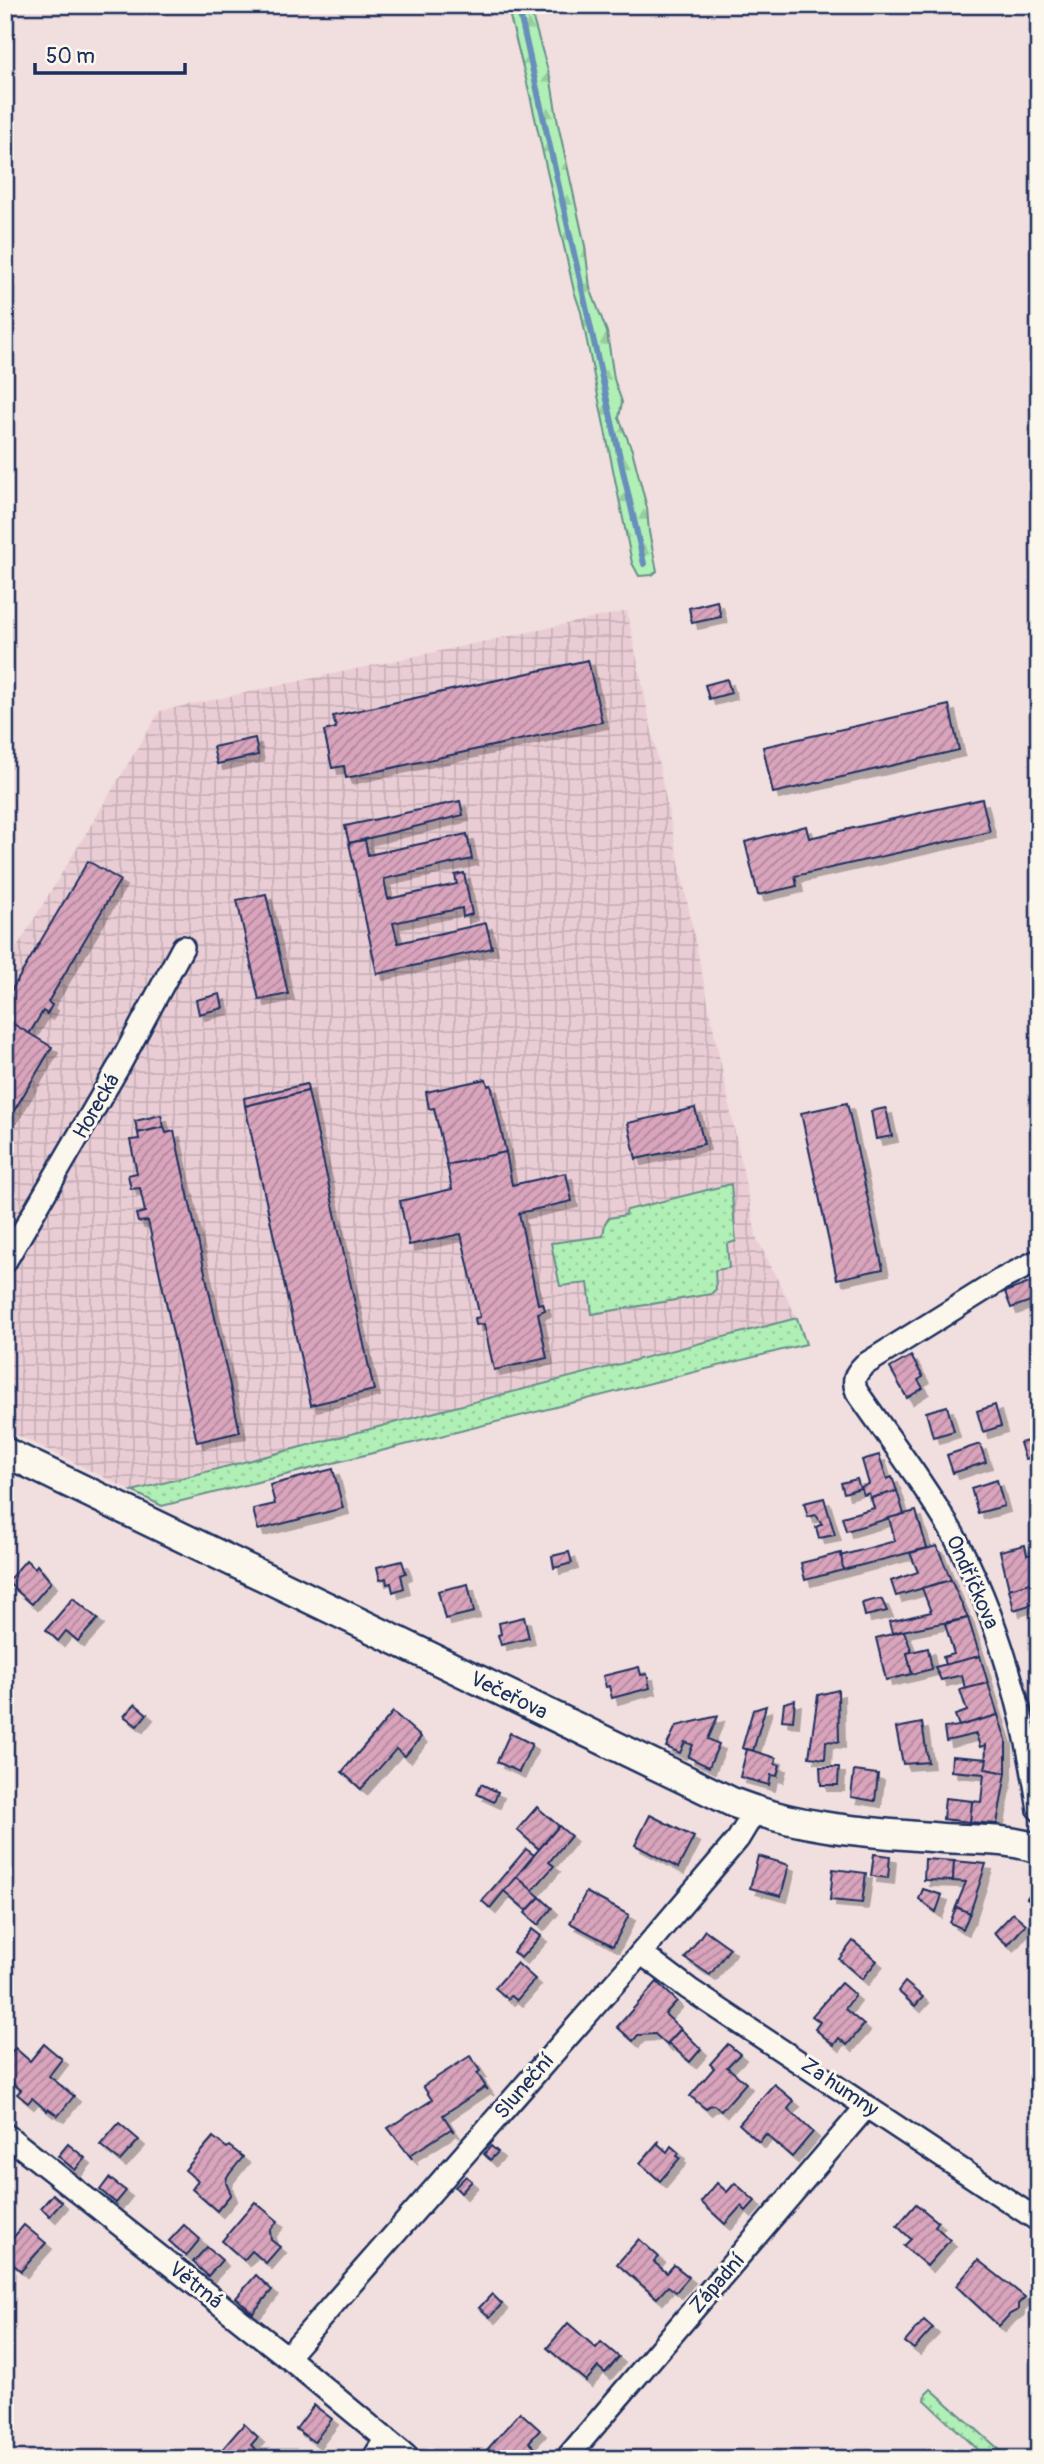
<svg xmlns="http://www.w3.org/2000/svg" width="1044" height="2464" font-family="Pangolin,sans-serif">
<defs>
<pattern id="industrial-grid" width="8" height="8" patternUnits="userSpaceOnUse" patternTransform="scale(1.75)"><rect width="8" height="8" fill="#eacdd4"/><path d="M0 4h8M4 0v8" fill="none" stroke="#c8b0b8"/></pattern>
<pattern id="grass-dots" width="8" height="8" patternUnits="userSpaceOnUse" patternTransform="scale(1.75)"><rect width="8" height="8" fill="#b0efb5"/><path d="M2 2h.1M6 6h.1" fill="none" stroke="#97cd9e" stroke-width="1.8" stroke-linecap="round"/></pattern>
<pattern id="forest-firs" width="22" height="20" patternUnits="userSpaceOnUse" patternTransform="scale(1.75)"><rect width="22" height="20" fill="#b0efb5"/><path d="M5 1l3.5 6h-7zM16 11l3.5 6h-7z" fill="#97cd9e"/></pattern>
<pattern id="building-hatch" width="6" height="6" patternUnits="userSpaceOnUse" patternTransform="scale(1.75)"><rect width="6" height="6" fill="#d9a4bc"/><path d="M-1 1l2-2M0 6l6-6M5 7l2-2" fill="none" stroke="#af869c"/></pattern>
<filter id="shadow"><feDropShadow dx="6" dy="6" stdDeviation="0" flood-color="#0004"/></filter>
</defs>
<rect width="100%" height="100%" fill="#f1dede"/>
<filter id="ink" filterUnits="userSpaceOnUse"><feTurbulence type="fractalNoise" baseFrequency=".0143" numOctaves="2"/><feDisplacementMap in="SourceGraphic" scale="14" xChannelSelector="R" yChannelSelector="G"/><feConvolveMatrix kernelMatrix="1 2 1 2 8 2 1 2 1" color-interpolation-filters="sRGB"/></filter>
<g filter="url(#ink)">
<!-- industrial -->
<polygon fill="url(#industrial-grid)" points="627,611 757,1239 797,1318 132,1491 5,1429 5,967 160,711"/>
<!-- grass -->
<g fill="url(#grass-dots)" stroke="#668f8a" stroke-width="2">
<polygon points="731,1184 736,1241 727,1244 729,1268 715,1270 716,1289 711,1294 592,1314 588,1283 560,1286 551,1243 603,1236 605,1223 609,1218 625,1215 627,1210"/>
<polygon points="797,1318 806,1344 162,1506 132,1491"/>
<polygon points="931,2389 1010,2459 988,2459 925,2400 926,2394"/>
</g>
<!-- forest -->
<polygon fill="url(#forest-firs)" stroke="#668f8a" stroke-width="2" points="507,5 529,5 551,81 558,124 585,246 590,288 607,332 614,379 622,402 619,418 632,450 647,508 649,532 657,571 652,575 639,576 632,563 581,312 574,291 529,91"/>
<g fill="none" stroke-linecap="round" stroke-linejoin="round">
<!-- stream -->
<polyline stroke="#688ebb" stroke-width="6" points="518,5 644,564"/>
</g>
<!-- building -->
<g fill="url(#building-hatch)" stroke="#1b2f5e" stroke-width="2" filter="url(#shadow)">
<polygon points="717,601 721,617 692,623 689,608"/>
<polygon points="588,660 602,722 346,778 344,766 332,768 324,731 336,728 333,716"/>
<polygon points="727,679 731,693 709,699 705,685"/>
<polygon points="949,705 959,750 773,793 763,747"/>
<polygon points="255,738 258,755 217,764 213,747"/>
<polygon points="982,799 990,832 795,876 797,886 758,895 745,842 806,826 809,838"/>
<polygon points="460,801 463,815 349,843 345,826"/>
<polygon points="467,834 472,859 384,879 388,899 457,884 455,875 464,873 472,914 463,917 462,908 393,923 398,943 486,923 492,948 377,974 349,843 365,840 368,855"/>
<polygon points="88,861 120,880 48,1002 52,1005 47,1014 43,1011 29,1034 5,1019 5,1001"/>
<polygon points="266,894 288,994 259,1000 237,900"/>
<polygon points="220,994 223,1008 199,1014 196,1000"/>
<polygon points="5,1019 52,1047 5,1126"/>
<polygon points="486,1079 488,1086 491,1085 506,1152 447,1165 434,1108 429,1109 426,1092"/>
<polygon points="307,1084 308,1091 245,1106 244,1098"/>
<polygon points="308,1091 374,1390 311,1405 245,1106"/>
<polygon points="847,1103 883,1269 837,1279 801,1113"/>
<polygon points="695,1108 704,1144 636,1159 628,1123"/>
<polygon points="886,1108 892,1136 876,1139 871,1111"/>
<polygon points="161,1115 164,1127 138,1133 135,1121"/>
<polygon points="164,1127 166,1133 174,1131 240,1432 197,1442 148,1221 138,1222 136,1214 145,1212 140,1188 131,1189 128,1175 137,1173 130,1140 139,1139 138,1133"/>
<polygon points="506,1152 512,1185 566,1173 572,1201 519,1213 538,1304 543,1303 545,1310 538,1313 547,1358 494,1370 484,1324 476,1325 475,1318 480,1317 461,1234 409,1245 400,1201 452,1189 447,1165"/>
<polygon points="1032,1282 1039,1298 1011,1308 1005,1292"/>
<polygon points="911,1356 923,1377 918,1380 923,1388 907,1398 890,1368"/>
<polygon points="995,1405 1001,1426 983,1432 977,1411"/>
<polygon points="947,1406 954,1431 933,1437 926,1412"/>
<polygon points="1039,1438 1039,1456 1025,1459 1020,1443"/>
<polygon points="980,1444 986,1462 953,1473 947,1455"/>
<polygon points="879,1455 887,1479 892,1477 897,1491 871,1498 869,1493 864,1495 861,1487 869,1484 862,1460"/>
<polygon points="333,1469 343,1508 258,1530 253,1509 275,1504 270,1485"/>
<polygon points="857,1479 860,1488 844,1493 841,1483"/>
<polygon points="997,1480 1004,1506 978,1513 971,1488"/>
<polygon points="897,1491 904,1514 846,1531 842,1517 874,1508 871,1498"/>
<polygon points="824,1498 835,1535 819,1538 816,1527 822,1524 816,1515 808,1517 804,1503"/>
<polygon points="916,1511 927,1548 843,1570 840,1556 895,1541 889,1518"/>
<polygon points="1025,1545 1027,1555 1039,1554 1039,1582 1009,1589 1000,1551"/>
<polygon points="937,1546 951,1580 896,1596 891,1581 918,1572 910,1553"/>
<polygon points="569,1552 572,1563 554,1568 552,1556"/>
<polygon points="841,1553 843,1570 805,1580 801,1563"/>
<polygon points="26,1560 35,1568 37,1565 51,1582 32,1604 7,1582"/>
<polygon points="402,1561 406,1573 401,1575 404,1588 393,1592 391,1583 387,1584 386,1578 380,1580 377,1567"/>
<polygon points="951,1580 968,1618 892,1633 889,1622 931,1612 922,1588"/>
<polygon points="1034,1582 1039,1602 1014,1610 1009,1589"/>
<polygon points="468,1584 474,1612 445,1619 438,1591"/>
<polygon points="73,1598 98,1619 78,1641 66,1631 58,1641 46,1630"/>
<polygon points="878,1599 882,1600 887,1611 865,1616 862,1603"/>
<polygon points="524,1617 529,1638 501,1645 498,1635 501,1634 499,1623"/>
<polygon points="968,1618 980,1656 945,1665 943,1657 954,1654 945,1624"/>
<polygon points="904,1631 912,1652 907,1653 912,1674 886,1680 876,1638"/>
<polygon points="928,1648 932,1669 912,1674 907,1653"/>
<polygon points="980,1656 988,1683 965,1689 962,1675 941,1680 935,1667"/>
<polygon points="639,1667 641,1675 647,1674 650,1688 612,1698 609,1686 606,1687 603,1676"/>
<polygon points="988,1683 998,1715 959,1726 955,1715 967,1711 960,1690"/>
<polygon points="838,1690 839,1742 826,1741 825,1759 809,1757 818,1695"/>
<polygon points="795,1700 793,1721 782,1720 784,1703"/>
<polygon points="135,1704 147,1714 137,1726 124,1716"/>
<polygon points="766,1706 753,1751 742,1748 753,1710"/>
<polygon points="393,1712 421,1737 405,1756 396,1749 361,1789 342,1772"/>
<polygon points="998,1715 1006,1740 1006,1773 985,1769 986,1745 980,1747 976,1734 946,1741 944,1728 959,1726"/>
<polygon points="718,1716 708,1739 719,1744 709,1767 688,1757 693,1745 685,1742 680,1753 666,1747 676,1726"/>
<polygon points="922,1723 928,1762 903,1764 896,1728"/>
<polygon points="510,1733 532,1744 519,1772 497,1762"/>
<polygon points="747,1749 776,1758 775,1764 780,1765 777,1776 771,1775 769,1785 740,1777"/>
<polygon points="952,1756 987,1759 985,1769 1006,1773 997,1824 970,1822 972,1801 981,1802 984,1774 951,1771"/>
<polygon points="820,1767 839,1767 838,1785 821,1785"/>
<polygon points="854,1771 878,1774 875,1801 851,1797"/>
<polygon points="481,1784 498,1792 494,1802 477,1794"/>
<polygon points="945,1798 972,1801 970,1822 943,1819"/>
<polygon points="537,1807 559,1826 539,1849 517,1830"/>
<polygon points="650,1815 694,1837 678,1868 635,1845"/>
<polygon points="559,1826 571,1836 549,1862 554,1866 532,1891 516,1876"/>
<polygon points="526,1849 534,1855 490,1908 482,1901"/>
<polygon points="874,1854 890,1856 888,1878 871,1876"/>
<polygon points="758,1856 789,1865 781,1896 750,1888"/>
<polygon points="925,1859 954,1861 953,1881 924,1880"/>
<polygon points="954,1861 986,1864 970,1913 956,1907 966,1882 953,1881"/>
<polygon points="833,1869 866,1873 862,1903 830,1900"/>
<polygon points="517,1877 540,1897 527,1911 504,1891"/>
<polygon points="1039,1882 1039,1907 1027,1898"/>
<polygon points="923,1889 942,1895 936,1912 919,1899"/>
<polygon points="586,1892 629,1915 613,1946 570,1923"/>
<polygon points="540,1897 552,1908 538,1925 525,1913"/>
<polygon points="956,1907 970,1913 963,1929 950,1923"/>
<polygon points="1013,1913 1026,1924 1008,1945 994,1933"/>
<polygon points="532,1929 541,1936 521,1958 513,1952"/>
<polygon points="705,1930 730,1948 710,1975 685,1958"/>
<polygon points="853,1941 877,1961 862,1979 839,1959"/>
<polygon points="517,1963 535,1979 517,2000 511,1996 508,1999 495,1988"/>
<polygon points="657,1982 677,2001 665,2014 681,2029 667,2045 655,2034 638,2035 633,2041 617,2027"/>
<polygon points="905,1982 923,1997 915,2006 898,1991"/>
<polygon points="841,1983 855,1995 845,2009 864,2025 847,2045 839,2038 834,2045 815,2029 820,2022 812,2016"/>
<polygon points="681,2029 701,2049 690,2062 668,2043"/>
<polygon points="44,2044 62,2059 49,2076 74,2096 58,2116 48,2109 47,2111 32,2098 28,2103 17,2094 21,2090 5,2077 5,2060 15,2048 30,2061"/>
<polygon points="728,2044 740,2054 727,2067 746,2083 721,2111 714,2105 709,2106 706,2109 690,2096 714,2068 710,2064"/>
<polygon points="470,2056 480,2071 477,2073 488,2090 485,2087 443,2115 454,2132 451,2129 410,2155 412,2159 388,2128 432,2100 423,2086"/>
<polygon points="774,2084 794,2101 788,2109 813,2132 792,2157 766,2134 759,2142 739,2124"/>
<polygon points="119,2123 139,2140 120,2161 100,2145"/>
<polygon points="213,2137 227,2148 229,2146 243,2157 227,2177 226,2183 231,2194 217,2211 192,2189 198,2181 185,2170"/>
<polygon points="659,2141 658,2144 667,2152 671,2146 679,2153 677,2156 680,2158 660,2181 640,2163"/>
<polygon points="68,2144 85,2158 75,2170 58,2156"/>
<polygon points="491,2146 498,2152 490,2160 484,2154"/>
<polygon points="466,2176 472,2181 461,2193 455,2187"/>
<polygon points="109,2178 126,2191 116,2203 100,2190"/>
<polygon points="717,2183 727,2192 735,2183 755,2201 746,2211 741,2206 725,2224 701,2202"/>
<polygon points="53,2194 62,2202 50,2216 41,2208"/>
<polygon points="255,2202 278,2221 270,2230 271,2240 280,2247 266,2263 252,2251 244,2260 222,2241"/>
<polygon points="916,2204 938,2222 935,2226 950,2240 927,2266 904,2246 911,2239 897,2226"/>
<polygon points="24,2225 46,2243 21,2271 5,2257 5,2247"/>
<polygon points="184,2225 200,2239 186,2256 169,2241"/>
<polygon points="639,2239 659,2257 654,2262 667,2273 674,2265 689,2277 676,2292 668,2286 657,2298 617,2264"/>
<polygon points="207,2247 222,2260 208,2276 193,2262"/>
<polygon points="978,2260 1025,2297 1018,2304 1018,2310 1010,2314 999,2326 956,2286"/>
<polygon points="256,2275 272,2290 253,2313 236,2298"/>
<polygon points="492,2294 502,2304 490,2317 479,2308"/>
<polygon points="924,2320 933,2328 914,2349 905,2342"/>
<polygon points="568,2323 596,2348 601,2342 619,2357 605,2373 598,2367 586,2381 547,2348"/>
<polygon points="314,2405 332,2419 314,2442 296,2429"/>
<polygon points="520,2412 540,2430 529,2442 538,2451 531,2459 495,2459 486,2451"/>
<polygon points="244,2424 258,2437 251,2445 266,2459 214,2459"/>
</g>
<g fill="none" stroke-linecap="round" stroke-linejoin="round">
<defs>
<g id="street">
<path d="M1039,1260L1000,1280L864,1365C855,1374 852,1380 857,1392C889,1438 925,1485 953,1534C998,1614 1026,1720 1039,1810"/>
<polyline points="5,1262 119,1066 183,947"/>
<polyline points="641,1953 689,1989 1039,2221"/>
<polyline points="5,2134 287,2357 410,2459"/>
<polyline points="287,2357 641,1953 738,1839 755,1811"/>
<polyline points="373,2459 386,2438"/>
<polyline points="566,2459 867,2106"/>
</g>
<path id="secondary" d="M5,1452L734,1803C805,1830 868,1832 942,1838C974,1840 1008,1838 1039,1849"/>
</defs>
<!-- street casing -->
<use href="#street" stroke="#1b2f5e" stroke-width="26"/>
<!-- secondary casing -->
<use href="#secondary" stroke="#1b2f5e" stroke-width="33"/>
<!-- street -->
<use href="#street" stroke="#fbf7ec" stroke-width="21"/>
<!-- secondary -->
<use href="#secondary" stroke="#fbf7ec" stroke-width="28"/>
</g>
</g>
<g text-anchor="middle" stroke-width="6" stroke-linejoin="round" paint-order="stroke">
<!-- street labels -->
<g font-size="21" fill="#1b2f5e" stroke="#fbf7ec">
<text transform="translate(96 1106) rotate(-60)" y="7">Horecká</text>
<text transform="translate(973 1582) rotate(66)" y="7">Ondříčkova</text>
<text transform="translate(509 1695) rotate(26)" y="7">Večeřova</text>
<text transform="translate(524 2086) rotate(-49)" y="7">Sluneční</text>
<text transform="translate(840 2087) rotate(34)" y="7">Za humny</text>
<text transform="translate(717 2283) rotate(-49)" y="7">Západní</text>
<text transform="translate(196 2285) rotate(38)" y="7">Větrná</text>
</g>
</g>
<!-- margin -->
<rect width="1044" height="2464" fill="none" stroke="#fbf7ec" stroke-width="28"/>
<rect x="14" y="14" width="1016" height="2436" fill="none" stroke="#1b2f5e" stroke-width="2.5" filter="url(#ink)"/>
<!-- scale -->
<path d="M35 63v10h150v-10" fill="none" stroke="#1b2f5e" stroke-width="3.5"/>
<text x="46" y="63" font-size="21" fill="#1b2f5e" stroke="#fbf7ec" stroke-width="5" paint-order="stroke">50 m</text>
</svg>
